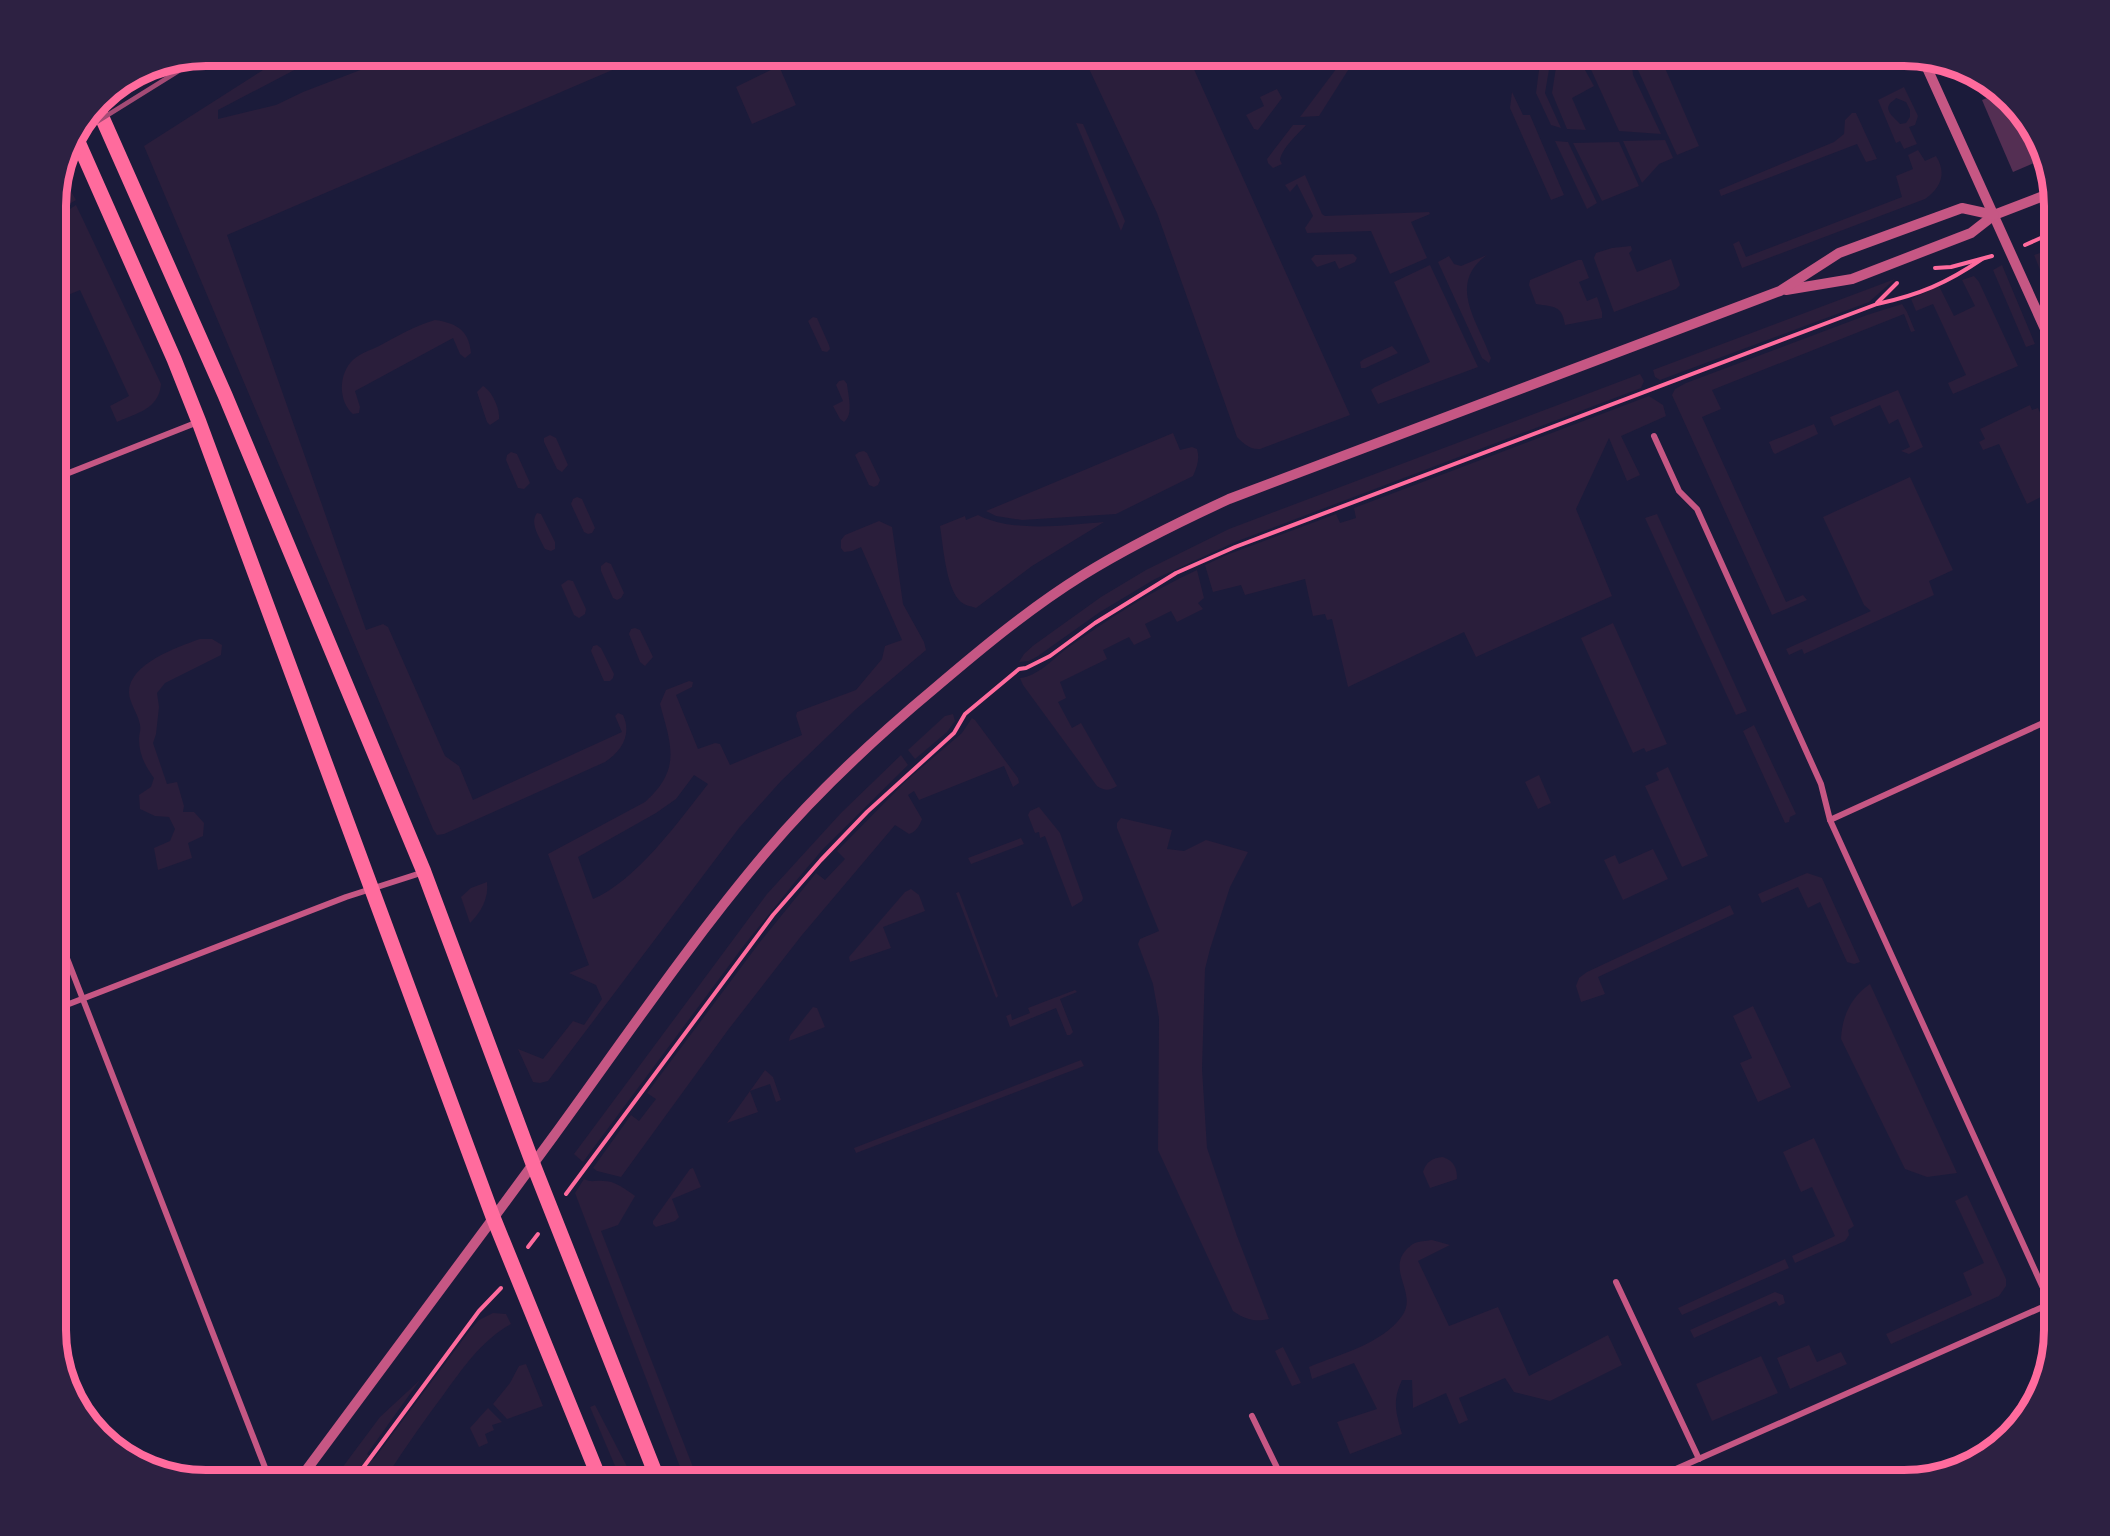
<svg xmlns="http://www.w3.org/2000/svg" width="2110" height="1536" font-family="Commissioner,sans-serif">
<rect width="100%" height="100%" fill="#1b1b3a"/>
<!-- green -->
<g fill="#2a1e3b" fill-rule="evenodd">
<path d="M285,56H321L218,110V119L276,105L303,92L397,56H645L227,235L366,630L383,624L388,627L445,756L459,766L473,800L622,732L615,716L618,713L623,715C632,734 622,751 605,762L444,834L437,835L433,829L144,146Z"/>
<path d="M1083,56H1188L1350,415L1260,449C1251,450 1244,444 1237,437L1157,213Z"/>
<polygon points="1346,56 1357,56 1319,116 1300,117"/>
<polygon points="1538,56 1551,58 1545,93 1561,128 1551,125 1536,93 1539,70 1534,67"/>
<polygon points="1594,56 1631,56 1633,75 1661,134 1619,131 1588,63"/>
<polygon points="1637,56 1689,56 1665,68 1699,146 1677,155 1638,70"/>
<polygon points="181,61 144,86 121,97 116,87 149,67"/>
<polygon points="1557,61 1585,70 1594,86 1572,98 1586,130 1567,129 1552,93"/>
<polygon points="779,66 796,105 752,124 736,87"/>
<path d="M1904,87L1918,116L1915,125L1909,127L1917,144L1904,149L1900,141L1896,143L1878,100ZM1896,98L1906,102L1910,110V117L1906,123L1900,124C1897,120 1885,112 1889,105C1890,102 1894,101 1896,98Z"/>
<polygon points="1277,89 1282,98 1258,130 1254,129 1246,115 1264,106 1260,97"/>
<polygon points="1512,92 1523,115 1530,115 1564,195 1551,200 1510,108"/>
<polygon points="1852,113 1856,113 1877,159 1866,162 1857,144 1721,196 1719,190 1834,142 1844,134 1845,120"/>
<polygon points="1076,123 1083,124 1125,221 1121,231"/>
<path d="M1293,125H1306C1297,135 1282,148 1280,160L1282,164L1273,168L1268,163L1267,159Z"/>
<polygon points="1665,140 1673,158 1659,164 1642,183 1623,141"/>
<polygon points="1555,141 1568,142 1597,203 1587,209"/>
<polygon points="1619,142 1639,186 1602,201 1573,143"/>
<path d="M1918,150L1925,161L1936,156C1947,173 1941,188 1925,199L1742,268L1733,244L1739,241L1746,257L1902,197L1896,176L1913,169L1908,155Z"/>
<polygon points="1305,175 1322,214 1325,216 1429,212 1430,214 1411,222 1427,258 1390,274 1371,231 1307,233 1305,228 1313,216 1297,184 1290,192 1285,185"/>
<path d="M69,188L76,200L64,207L67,211L76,205L161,384C159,409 137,413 117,422L110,406L129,396L80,290L56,300V194Z"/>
<polygon points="1631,246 1632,250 1629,253 1637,272 1671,259 1680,285 1676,289 1614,312 1594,258 1596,253 1612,248"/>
<polygon points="2043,252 2054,277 2054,304 2034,255"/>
<polygon points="1353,254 1357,258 1355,262 1339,269 1335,261 1317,267 1311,259 1315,255"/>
<path d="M1487,255C1446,284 1479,323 1491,358L1489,363L1482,358L1438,262L1449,256L1454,264L1461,266Z"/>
<path d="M1578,260H1582L1589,278L1579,282L1587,301L1597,297L1602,312V318L1565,325C1562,305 1554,307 1536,304L1529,285L1530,280Z"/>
<polygon points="1430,265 1478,367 1378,404 1371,390 1375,387 1430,362 1394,282"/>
<polygon points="2002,265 2035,344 2026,347 1993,270"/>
<polygon points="1974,276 1979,282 2018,366 1953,394 1948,383 1966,375 1933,304 1916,311 1911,299 1939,286 1954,316 1975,306 1962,280"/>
<polygon points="1895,279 1869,302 1660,380 1655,377 1653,370"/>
<polygon points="1902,304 1907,312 1915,331 1911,332 1904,314 1712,390 1721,409 1702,417 1786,602 1803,595 1807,600 1772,615 1672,395 1675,389 1686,383 1867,315"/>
<polygon points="813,317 817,318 829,345 830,349 827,352 822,351 808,321"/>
<path d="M435,320C456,323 469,330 471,353L465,358L460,354L453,338L355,391L360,407L359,413L353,414C338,401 338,373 354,359C361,353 371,350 379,346C398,336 414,326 435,320Z"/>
<polygon points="1392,346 1398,353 1365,368 1361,368 1360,362 1364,359"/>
<polygon points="1640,374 1644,381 1641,388 1235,542 1155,579 1100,612 1038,656 1029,661 1019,662 1024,654 1034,645 1101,597 1146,570 1229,529"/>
<path d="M844,380L847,384C848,395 854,415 844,422L840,419L833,406L843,401L836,385L839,381Z"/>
<path d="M483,386C492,391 500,409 499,419L490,425L487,422L477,392Z"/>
<polygon points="1898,390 1923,447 1909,454 1901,451 1910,447 1898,419 1889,424 1880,405 1834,426 1830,417"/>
<polygon points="1649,396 1663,405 1666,416 1621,436 1640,475 1627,481 1609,438 1576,509 1612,596 1476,657 1464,632 1348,687 1332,619 1327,620 1325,614 1313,616 1305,579 1245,595 1241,585 1213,592 1205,565 1229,554 1336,514 1340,523 1356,518 1354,508"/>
<polygon points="2030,405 2032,410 2038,408 2054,446 2054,507 2052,508 2045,495 2027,504 1999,444 1983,450 1979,442 1985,439 1980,429"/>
<polygon points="1814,424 1818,434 1775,454 1773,452 1769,442"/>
<path d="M1173,433L1180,450L1192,447L1197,449C1200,459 1197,467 1193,476L1116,514L1022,520L996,516L986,511Z"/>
<polygon points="550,435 556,438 568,465 562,472 557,469 544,442 544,438"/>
<polygon points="864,451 867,453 880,480 878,485 874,487 869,485 855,455 859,452"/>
<polygon points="511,452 517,454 530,483 524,489 518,488 506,460 507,455"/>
<polygon points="1910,477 1953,570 1929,581 1934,595 1804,654 1802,649 1789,655 1786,649 1871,611 1864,605 1823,517"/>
<polygon points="577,497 582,499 595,528 592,533 588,534 584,532 571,504 573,499"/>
<path d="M537,513L541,514L555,542V549L551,551L545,549C540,538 529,523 537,513Z"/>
<polygon points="1657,514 1747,711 1736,715 1645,518"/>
<path d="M978,515C1013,533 1066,525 1104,522L1032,566L976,608C970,606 963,605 959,600C946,586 943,545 940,526L965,516L966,520Z"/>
<path d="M879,521L892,527L903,604L924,642L926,650L856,709L781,781L739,828L548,1081L540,1083L533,1082L518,1049L543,1059L573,1021L584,1025L602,999L596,985L569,973L589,965L548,854L645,802C682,769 671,745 660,704L666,690L689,681L693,682L692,687L676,695L698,749L715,743L720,744L730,765L802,735L796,716L797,712L856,690L882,659L885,646L902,640L861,547L852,551L844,552L841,548V540L845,535ZM694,775L708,784C679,821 636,881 593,899L578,857L656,813L676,799Z"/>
<polygon points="606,562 611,564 624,593 621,598 617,600 613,598 601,571 601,566"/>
<path d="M1197,570L1204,598L1198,603L1203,609L1177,622L1171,611L1145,624L1151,637L1134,645L1129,637L1103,650L1107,659L1060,682L1066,698L1058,702L1072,728L1081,723L1117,786C1109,791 1105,791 1097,786L1023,685L1020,678C1038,676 1052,660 1066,649C1107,620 1151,591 1197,570Z"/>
<polygon points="568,580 573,581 586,609 585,614 579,618 574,615 561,585"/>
<polygon points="1613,623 1667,744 1646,752 1644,748 1633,753 1581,638"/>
<polygon points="635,628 640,630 653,657 645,666 640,662 629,634 631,629"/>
<path d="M200,639H212L222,645L221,655L165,683L157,693L159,707L156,734L153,743L167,784L177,782L184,806L183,812H194L204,823L203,836L188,843L192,858L158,870L154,848L170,841L175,829L169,817L155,816L140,809L139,795L151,787L154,778C145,766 139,754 139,739C139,735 141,730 140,725C138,713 129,703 129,692C129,664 177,647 200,639Z"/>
<polygon points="597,645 601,648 614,674 613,678 610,681 604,681 591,651 593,646"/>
<polygon points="953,714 955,721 947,732 915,759 908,750 945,716"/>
<path d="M972,718L975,720L1018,778L1019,783L1013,787L1004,766L919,800L914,791L908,795L922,819C920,825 916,832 909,834L895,825L802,935L728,1030L621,1177L597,1171L593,1168L631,1115L639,1121L656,1099L647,1093L760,942L816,873L825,880L845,859L837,851L907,780L962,733Z"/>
<polygon points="1754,725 1796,814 1790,817 1789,822 1785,823 1743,731"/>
<polygon points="901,755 908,765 823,849 795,882 745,944 583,1162 574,1154 767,894 841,813"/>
<polygon points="1668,767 1708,856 1682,867 1645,786 1659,780 1656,773"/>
<polygon points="1539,775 1551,803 1538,809 1525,782"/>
<polygon points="1039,807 1060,833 1083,898 1082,901 1072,907 1045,836 1040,838 1039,832 1035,833 1028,815 1030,811"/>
<path d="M1121,818L1172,830L1167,849L1184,851L1206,840L1248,852L1230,887L1210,949L1205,969L1202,1069L1207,1148L1237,1236L1269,1319C1255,1322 1246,1320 1233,1311L1158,1150L1159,1018L1153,984L1138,944L1140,939L1159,931L1117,828V823Z"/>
<polygon points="1021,838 1024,844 971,864 968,858"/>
<polygon points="1653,849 1668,879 1623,900 1604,860 1615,855 1619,864"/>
<polygon points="1807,873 1822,878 1860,962 1854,964 1847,962 1820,902 1808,908 1798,887 1762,903 1758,894"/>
<path d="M487,882C489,898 481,912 470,923L461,897L471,888Z"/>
<polygon points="911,889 919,895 925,911 883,927 891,948 850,962 849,957 905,892"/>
<polygon points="959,892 998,996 996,998 956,893"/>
<polygon points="1730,905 1734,914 1598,977 1605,994 1581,1002 1576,986 1579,978 1587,972"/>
<path d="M1870,984L1957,1173L1927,1177L1905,1169L1841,1039C1842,1016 1851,997 1870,984Z"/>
<polygon points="1075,990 1077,992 1060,999 1073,1032 1070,1035 1067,1035 1056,1008 1010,1027 1006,1016 1011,1014 1012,1020 1030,1013 1028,1008"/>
<polygon points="1753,1006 1791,1087 1758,1102 1740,1063 1752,1058 1733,1016"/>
<polygon points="813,1007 817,1008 825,1027 789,1041 790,1036"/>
<polygon points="1081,1060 1084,1066 856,1153 854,1148"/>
<polygon points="765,1070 773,1077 781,1100 776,1102 770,1084 750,1091 758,1112 727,1123"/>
<polygon points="1814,1138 1854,1226 1848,1230 1849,1235 1845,1241 1795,1263 1792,1256 1835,1236 1812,1187 1801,1192 1783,1152"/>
<path d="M1443,1157C1454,1161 1457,1168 1457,1179L1430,1188L1423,1172C1426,1162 1432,1158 1443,1157Z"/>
<polygon points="693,1168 701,1187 672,1199 679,1217 675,1221 656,1227 653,1224 653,1221 690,1169"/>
<path d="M584,1179C592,1183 595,1180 603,1181C616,1181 625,1189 635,1196L618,1225L601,1231L698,1480H685L575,1193Z"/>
<polygon points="1967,1195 2006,1279 2006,1286 1999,1296 1891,1344 1886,1334 1972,1295 1963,1273 1984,1263 1955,1201"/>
<path d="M1432,1240L1450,1245L1418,1261L1449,1326L1498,1307L1529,1376L1608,1335L1622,1365L1550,1401L1514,1392L1505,1378L1459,1398L1468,1420L1459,1424L1446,1393L1413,1408L1412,1380H1402C1392,1401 1396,1413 1402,1434L1350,1454L1337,1422L1377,1409L1354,1363L1312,1379L1309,1367C1340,1354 1382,1344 1402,1316C1418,1294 1387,1271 1406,1250C1408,1248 1411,1245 1413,1244C1418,1241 1426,1241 1432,1240Z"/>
<polygon points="1785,1259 1789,1268 1682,1315 1678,1308"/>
<polygon points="1775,1292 1783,1295 1785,1303 1779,1306 1776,1301 1694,1338 1690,1330"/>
<path d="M493,1313L506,1314L511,1324C481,1341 463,1368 444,1394C425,1419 407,1445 390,1471L402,1480H333L380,1417L420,1380L367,1454L374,1459L470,1330L479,1320Z"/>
<polygon points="1809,1345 1817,1362 1841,1352 1847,1364 1790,1389 1777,1358"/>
<polygon points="1283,1347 1301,1383 1292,1386 1275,1351"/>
<polygon points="1761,1356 1778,1393 1712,1421 1696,1384"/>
<polygon points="526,1364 543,1406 507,1419 493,1404 510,1383 519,1366"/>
<polygon points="595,1405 634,1480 621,1480 590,1407"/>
<polygon points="488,1408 502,1422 492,1425 494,1430 485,1434 488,1443 479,1447 470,1428"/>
</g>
<!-- building -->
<polygon fill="#542f53" points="2000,93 2039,139 2043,159 2013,172 1982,100"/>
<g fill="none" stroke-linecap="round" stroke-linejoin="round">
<!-- path -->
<g stroke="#ff6b9d" stroke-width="4">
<polyline points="2025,245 2054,232"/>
<polyline points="1935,268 1951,267 1992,256"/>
<polyline points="1877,303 1897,283"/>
<path d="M566,1194L773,915L821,860L867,812L954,733L965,714L1019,669L1026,668L1050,656L1095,623L1176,573L1235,547L1877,304C1919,295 1947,283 1982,259"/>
<polyline points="528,1247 538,1234"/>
<polyline points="337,1475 344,1480"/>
<polyline points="354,1480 479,1311 501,1288"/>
</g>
<!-- minor -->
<g stroke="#c65784" stroke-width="6">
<polyline points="1654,436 1679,491 1697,509 1821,784 1830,820 2054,1312"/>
<polyline points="56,478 198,422"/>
<polyline points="1830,820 2054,718"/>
<polyline points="56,930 266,1470 276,1480"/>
<polyline points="56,1009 346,897 424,872"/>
<polyline points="1616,1282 1699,1459"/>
<polyline points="1252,1416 1283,1480"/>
<polyline points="1651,1480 2054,1302"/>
</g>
<!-- tertiary -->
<g stroke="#c65784" stroke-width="10">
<polyline points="1923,59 2054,349"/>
<polyline points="1786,290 1852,279 1958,238 1971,233 1994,215 2051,193"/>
<path d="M299,1480C383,1366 469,1252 553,1137C623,1041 690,942 767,851C818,791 875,738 935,688C982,648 1030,608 1083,575C1130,546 1179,522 1229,499L1780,291L1839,253L1962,208L1994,215"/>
</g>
<!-- primary -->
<g stroke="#ff6b9d" stroke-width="15">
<polyline points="97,106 225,395 424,872 533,1164 658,1480"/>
<polyline points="75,135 174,359 199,422 493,1217 600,1480"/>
</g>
<!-- rail -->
<polyline stroke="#a44b75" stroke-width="4.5" points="74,136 201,57"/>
</g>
<!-- crop -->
<path d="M0 0H2110V1536H0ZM206 66H1904A140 140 0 0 1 2044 206V1330A140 140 0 0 1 1904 1470H206A140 140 0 0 1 66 1330V206A140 140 0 0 1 206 66Z" fill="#2d2142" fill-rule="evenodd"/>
<path fill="none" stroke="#ff6b9d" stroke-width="8" d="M206 66H1904A140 140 0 0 1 2044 206V1330A140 140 0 0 1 1904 1470H206A140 140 0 0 1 66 1330V206A140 140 0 0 1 206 66Z"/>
</svg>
